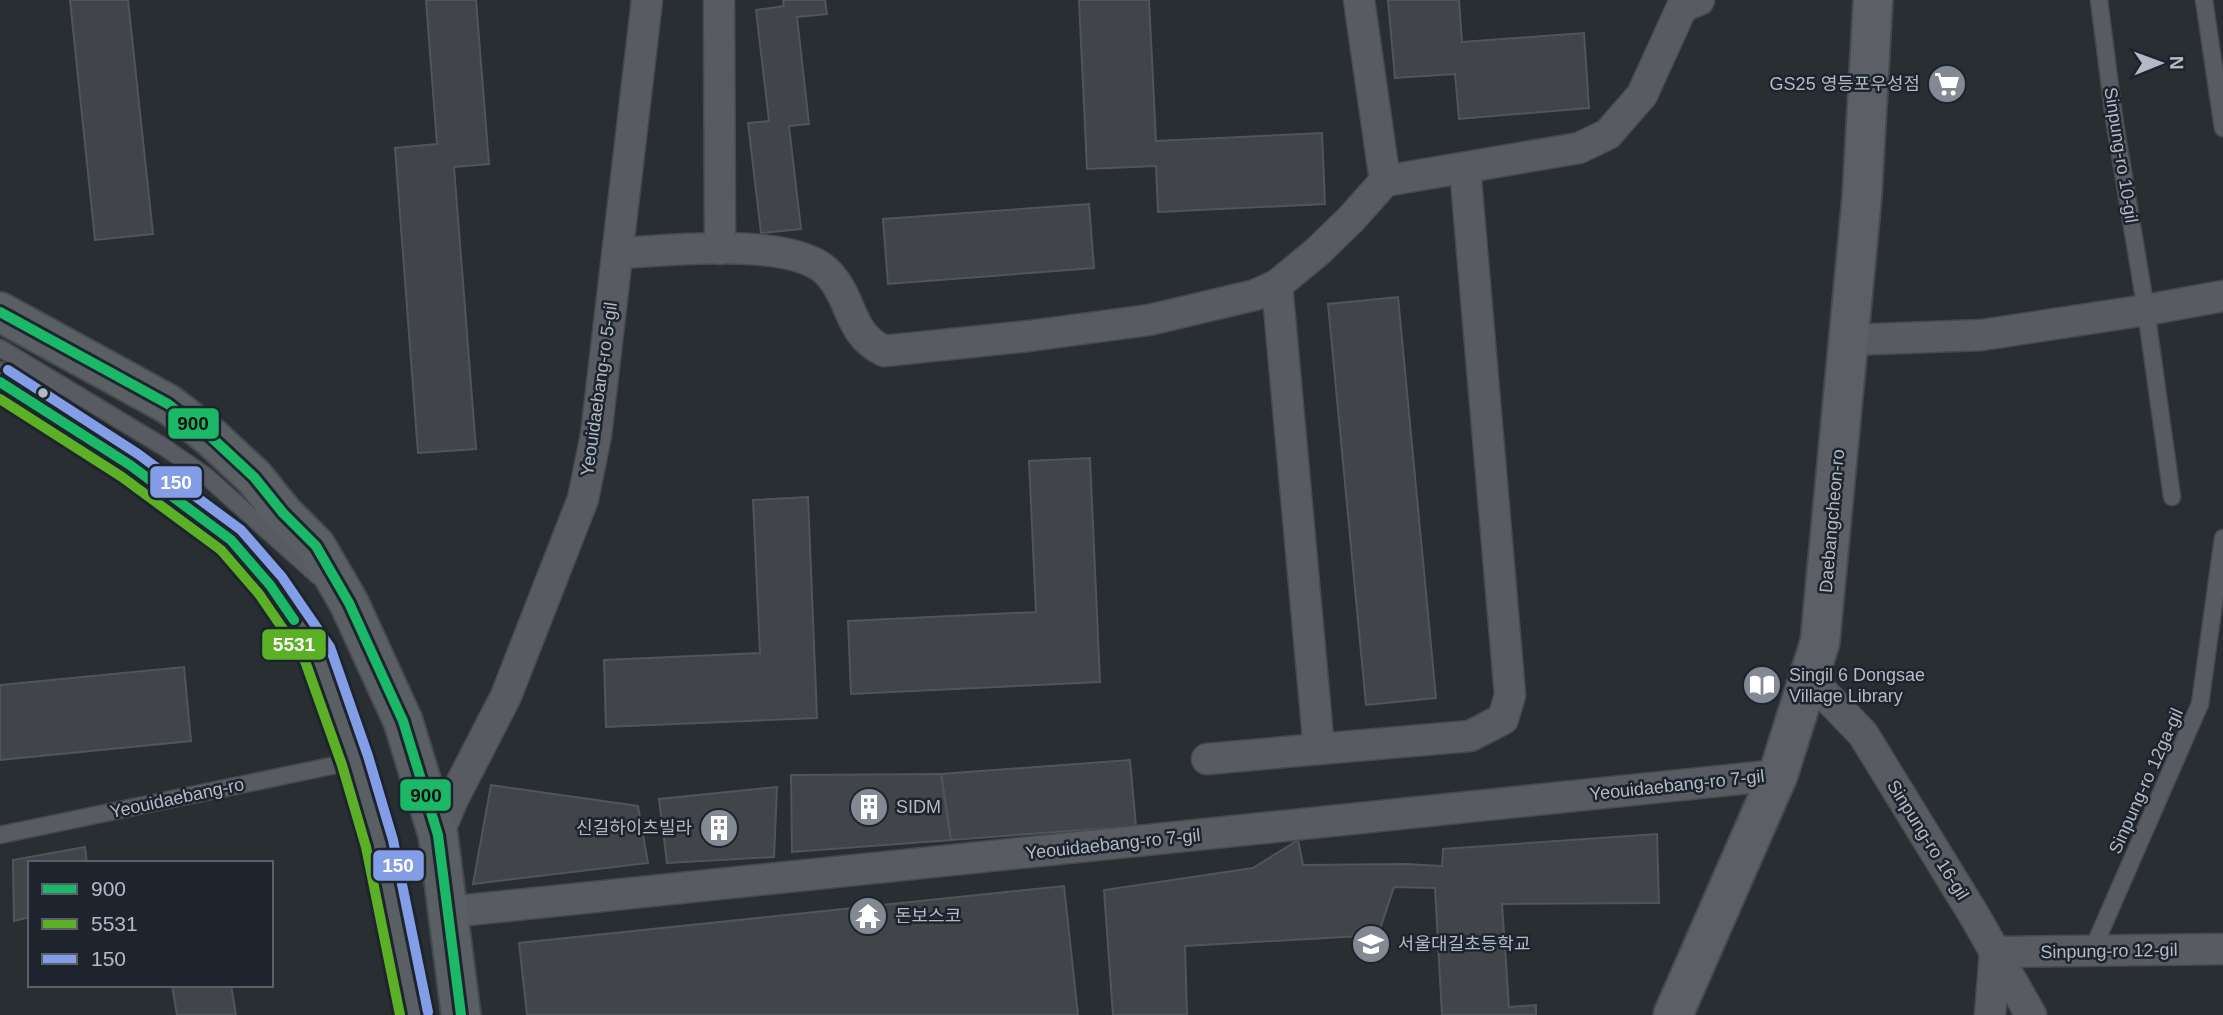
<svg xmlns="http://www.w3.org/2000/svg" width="2223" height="1015" font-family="Helvetica,'Noto Sans KR',sans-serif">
<rect width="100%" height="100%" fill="#292e33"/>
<!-- building -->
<g fill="#41454a" stroke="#50555b" stroke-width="2">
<polygon points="70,0 128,0 153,234 95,240"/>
<polygon points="426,0 476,0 489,164 454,167 476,449 418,453 395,148 437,144"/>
<polygon points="783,0 825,0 827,14 797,17 809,124 789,126 801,229 761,233 748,123 769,121 756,10 784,6"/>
<polygon points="1079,0 1149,0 1156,141 1322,133 1325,204 1158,212 1156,166 1087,169"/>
<polygon points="1388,0 1459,0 1462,42 1584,33 1589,108 1459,119 1455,74 1395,78"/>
<polygon points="1089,204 1094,268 888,284 883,219"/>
<polygon points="1398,297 1436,698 1366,705 1328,304"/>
<polygon points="1090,458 1100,682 851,694 848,621 1036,612 1029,461"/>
<polygon points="808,497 817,718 606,727 604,660 760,653 753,500"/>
<polygon points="184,667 191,741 0,760 0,685"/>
<polygon points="1130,760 1136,826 951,840 941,774"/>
<polygon points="941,774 951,840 792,852 791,775"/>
<polygon points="491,785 638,806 648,863 473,884"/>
<polygon points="777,787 774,857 667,863 659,799"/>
<polygon points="1657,834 1659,903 1502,904 1509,1007 1536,1005 1536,1015 1442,1015 1435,888 1394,887 1378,935 1185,946 1187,1015 1113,1015 1104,890 1253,868 1298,840 1303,865 1405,864 1442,866 1443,849"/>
<polygon points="85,847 87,863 30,863 30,917 14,921 13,860"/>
<polygon points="1064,886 1078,1015 527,1015 519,943"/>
<polygon points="172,985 231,985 236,1015 177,1015"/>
</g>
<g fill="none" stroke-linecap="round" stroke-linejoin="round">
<defs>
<g id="lane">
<polyline points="2099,0 2114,118 2146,310 2172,497"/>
<polyline points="2204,0 2223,128"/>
<polyline points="0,348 164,447 206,476 318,576"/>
<polyline points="0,835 355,761"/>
<polyline points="2092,951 2200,704 2223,538"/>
</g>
<g id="street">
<polyline points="719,0 720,249"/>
<polyline points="1359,0 1385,181"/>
<path d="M618,253C667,251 797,235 830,275C854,303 848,333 884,351L1029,336L1149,320L1255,295L1277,285L1317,252L1351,219L1385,181L1579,148L1608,134L1642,95L1682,7L1699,0"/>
<polyline points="1849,340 1982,335 2146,310 2223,296"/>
<polyline points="1809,678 1863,734 1974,915 2031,1015"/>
<polyline points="1319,749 1470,736 1503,719 1510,695 1465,168"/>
<polyline points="1207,759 1319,749 1277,285"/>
<polyline points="438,835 452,801 506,696 583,499 596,435 647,0"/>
<polyline points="448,912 1778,775"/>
<polyline points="1990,1015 1995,952 2223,949"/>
</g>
<polyline id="secondary" points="1673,1015 1778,775 1820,642 1862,196 1873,0"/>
<g id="primary">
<polyline points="0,312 168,404 211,437 254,477 283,513 316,546 349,603 403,721 438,835 461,1015"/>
<polyline points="0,382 130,465 178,499 231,540 270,585 318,655 355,761 380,844 414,1015"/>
</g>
</defs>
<!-- lane casing -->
<use href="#lane" stroke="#464a4e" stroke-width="19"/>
<!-- street casing -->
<use href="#street" stroke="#464a4e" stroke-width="33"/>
<!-- secondary casing -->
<use href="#secondary" stroke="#464a4e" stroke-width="42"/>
<!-- primary casing -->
<use href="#primary" stroke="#464a50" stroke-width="42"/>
<!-- lane -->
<use href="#lane" stroke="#585c62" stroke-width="16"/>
<!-- street -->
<use href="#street" stroke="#585c62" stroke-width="30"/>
<!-- secondary -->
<use href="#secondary" stroke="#5c6066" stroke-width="38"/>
<!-- primary -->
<use href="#primary" stroke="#5a5f64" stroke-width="38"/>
<defs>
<g id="bus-1">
<polyline points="0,312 168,404 211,437 254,477 283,513 316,546 349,603 403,721 438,835 461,1015"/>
<polyline points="0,382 130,465 231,540 270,585 294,620"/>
</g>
<polyline id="bus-2" points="0,399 122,477 221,550 259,594 305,661 342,765 366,847 400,1015"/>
<polyline id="bus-3" points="8,370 138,454 241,530 282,577 330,647 368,756 393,840 428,1012"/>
</defs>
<!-- bus-1 casing -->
<use href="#bus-1" stroke="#1d242d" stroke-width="16"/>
<!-- bus-2 casing -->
<use href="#bus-2" stroke="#1d242d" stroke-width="16"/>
<!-- bus-3 casing -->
<use href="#bus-3" stroke="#1d242d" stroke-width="16"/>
<!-- bus-1 -->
<use href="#bus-1" stroke="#1ab867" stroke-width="10"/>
<!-- bus-2 -->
<use href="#bus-2" stroke="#5bb025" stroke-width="10"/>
<!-- bus-3 -->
<use href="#bus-3" stroke="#839de6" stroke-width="10"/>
</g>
<!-- icons -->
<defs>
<symbol id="supermarket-disc" viewBox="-11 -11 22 22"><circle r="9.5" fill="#828992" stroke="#1d242d"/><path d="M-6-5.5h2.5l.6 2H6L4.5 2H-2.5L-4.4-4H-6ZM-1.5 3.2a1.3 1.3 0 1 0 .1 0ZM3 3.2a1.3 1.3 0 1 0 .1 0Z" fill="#fff"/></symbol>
<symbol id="library-disc" viewBox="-11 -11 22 22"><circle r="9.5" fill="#828992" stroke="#1d242d"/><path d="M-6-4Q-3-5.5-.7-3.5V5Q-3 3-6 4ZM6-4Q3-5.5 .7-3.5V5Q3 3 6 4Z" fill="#fff"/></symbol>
<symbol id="building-disc" viewBox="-11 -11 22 22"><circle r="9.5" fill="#828992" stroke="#1d242d"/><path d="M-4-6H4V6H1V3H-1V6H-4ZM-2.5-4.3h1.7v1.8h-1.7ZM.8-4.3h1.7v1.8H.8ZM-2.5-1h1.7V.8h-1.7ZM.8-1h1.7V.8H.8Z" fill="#fff"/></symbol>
<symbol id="temple-disc" viewBox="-11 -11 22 22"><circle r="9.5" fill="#828992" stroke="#1d242d"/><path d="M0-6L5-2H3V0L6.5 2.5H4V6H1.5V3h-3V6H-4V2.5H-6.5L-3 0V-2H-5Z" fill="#fff"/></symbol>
<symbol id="school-disc" viewBox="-11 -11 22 22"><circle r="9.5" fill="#828992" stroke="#1d242d"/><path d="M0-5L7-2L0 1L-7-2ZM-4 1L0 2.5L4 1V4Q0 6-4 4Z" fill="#fff"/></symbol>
</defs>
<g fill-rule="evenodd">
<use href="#supermarket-disc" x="1925" y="62" width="44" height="44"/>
<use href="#library-disc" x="1740" y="663" width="44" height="44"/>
<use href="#building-disc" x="847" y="785" width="44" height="44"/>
<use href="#building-disc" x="697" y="806" width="44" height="44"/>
<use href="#temple-disc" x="846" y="894" width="44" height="44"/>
<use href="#school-disc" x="1349" y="922" width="44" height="44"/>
</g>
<!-- markers -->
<circle fill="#b2bac5" stroke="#1d242d" stroke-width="2.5" cx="43" cy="393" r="6"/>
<g text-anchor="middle" stroke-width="5" stroke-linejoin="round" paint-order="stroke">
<!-- poi labels -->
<g font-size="18" fill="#b2bac5" stroke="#1d242d" text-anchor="start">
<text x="1920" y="90" text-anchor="end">GS25 영등포우성점</text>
<text x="1789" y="681">Singil 6 Dongsae<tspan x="1789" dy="21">Village Library</tspan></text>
<text x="896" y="813">SIDM</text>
<text x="692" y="834" text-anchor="end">신길하이츠빌라</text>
<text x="895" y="922">돈보스코</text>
<text x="1398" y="950">서울대길초등학교</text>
</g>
<!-- street labels -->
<g font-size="18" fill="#b2bac5" stroke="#1d242d">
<text transform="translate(2121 155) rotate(81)" y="6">Sinpung-ro 10-gil</text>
<text transform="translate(599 389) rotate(-82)" y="6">Yeouidaebang-ro 5-gil</text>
<text transform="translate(1832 521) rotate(-85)" y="6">Daebangcheon-ro</text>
<text transform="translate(2146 781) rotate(-66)" y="6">Sinpung-ro 12ga-gil</text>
<text transform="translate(1677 785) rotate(-6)" y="6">Yeouidaebang-ro 7-gil</text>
<text transform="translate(177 798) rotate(-12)" y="6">Yeouidaebang-ro</text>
<text transform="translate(1928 840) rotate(58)" y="6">Sinpung-ro 16-gil</text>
<text transform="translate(1113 844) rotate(-6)" y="6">Yeouidaebang-ro 7-gil</text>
<text transform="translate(2109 951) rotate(-1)" y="6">Sinpung-ro 12-gil</text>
</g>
</g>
<g stroke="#1d242d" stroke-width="2.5">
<rect x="167" y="407" width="53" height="33" rx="7" fill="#1ab867"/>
<rect x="149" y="465" width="54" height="34" rx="7" fill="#839de6"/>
<rect x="261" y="628" width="66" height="33" rx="7" fill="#5bb025"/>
<rect x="399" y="778" width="53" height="34" rx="7" fill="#1ab867"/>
<rect x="372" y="849" width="53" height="33" rx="7" fill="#839de6"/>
</g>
<g font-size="19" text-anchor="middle" font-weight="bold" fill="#fff">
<text x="176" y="489">150</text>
<text x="294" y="651">5531</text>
<text x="398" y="872">150</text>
</g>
<g font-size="19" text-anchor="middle" font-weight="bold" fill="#111">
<text x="193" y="430">900</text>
<text x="426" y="802">900</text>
</g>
<!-- legend -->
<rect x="28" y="861" width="245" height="126" fill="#1d242d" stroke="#59606a" stroke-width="2"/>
<rect x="42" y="884" width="35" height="10" fill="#1ab867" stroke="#59606a" stroke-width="2"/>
<text x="91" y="896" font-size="21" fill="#b2bac5">900</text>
<rect x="42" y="919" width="35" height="10" fill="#5bb025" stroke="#59606a" stroke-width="2"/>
<text x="91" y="931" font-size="21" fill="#b2bac5">5531</text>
<rect x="42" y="954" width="35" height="10" fill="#839de6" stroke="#59606a" stroke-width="2"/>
<text x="91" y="966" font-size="21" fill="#b2bac5">150</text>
<!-- north arrow -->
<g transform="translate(2160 63) rotate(89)" stroke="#1d242d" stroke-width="5" paint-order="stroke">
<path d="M0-5L12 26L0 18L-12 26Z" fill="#b2bac5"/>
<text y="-10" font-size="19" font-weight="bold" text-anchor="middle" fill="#b2bac5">N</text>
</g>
</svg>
